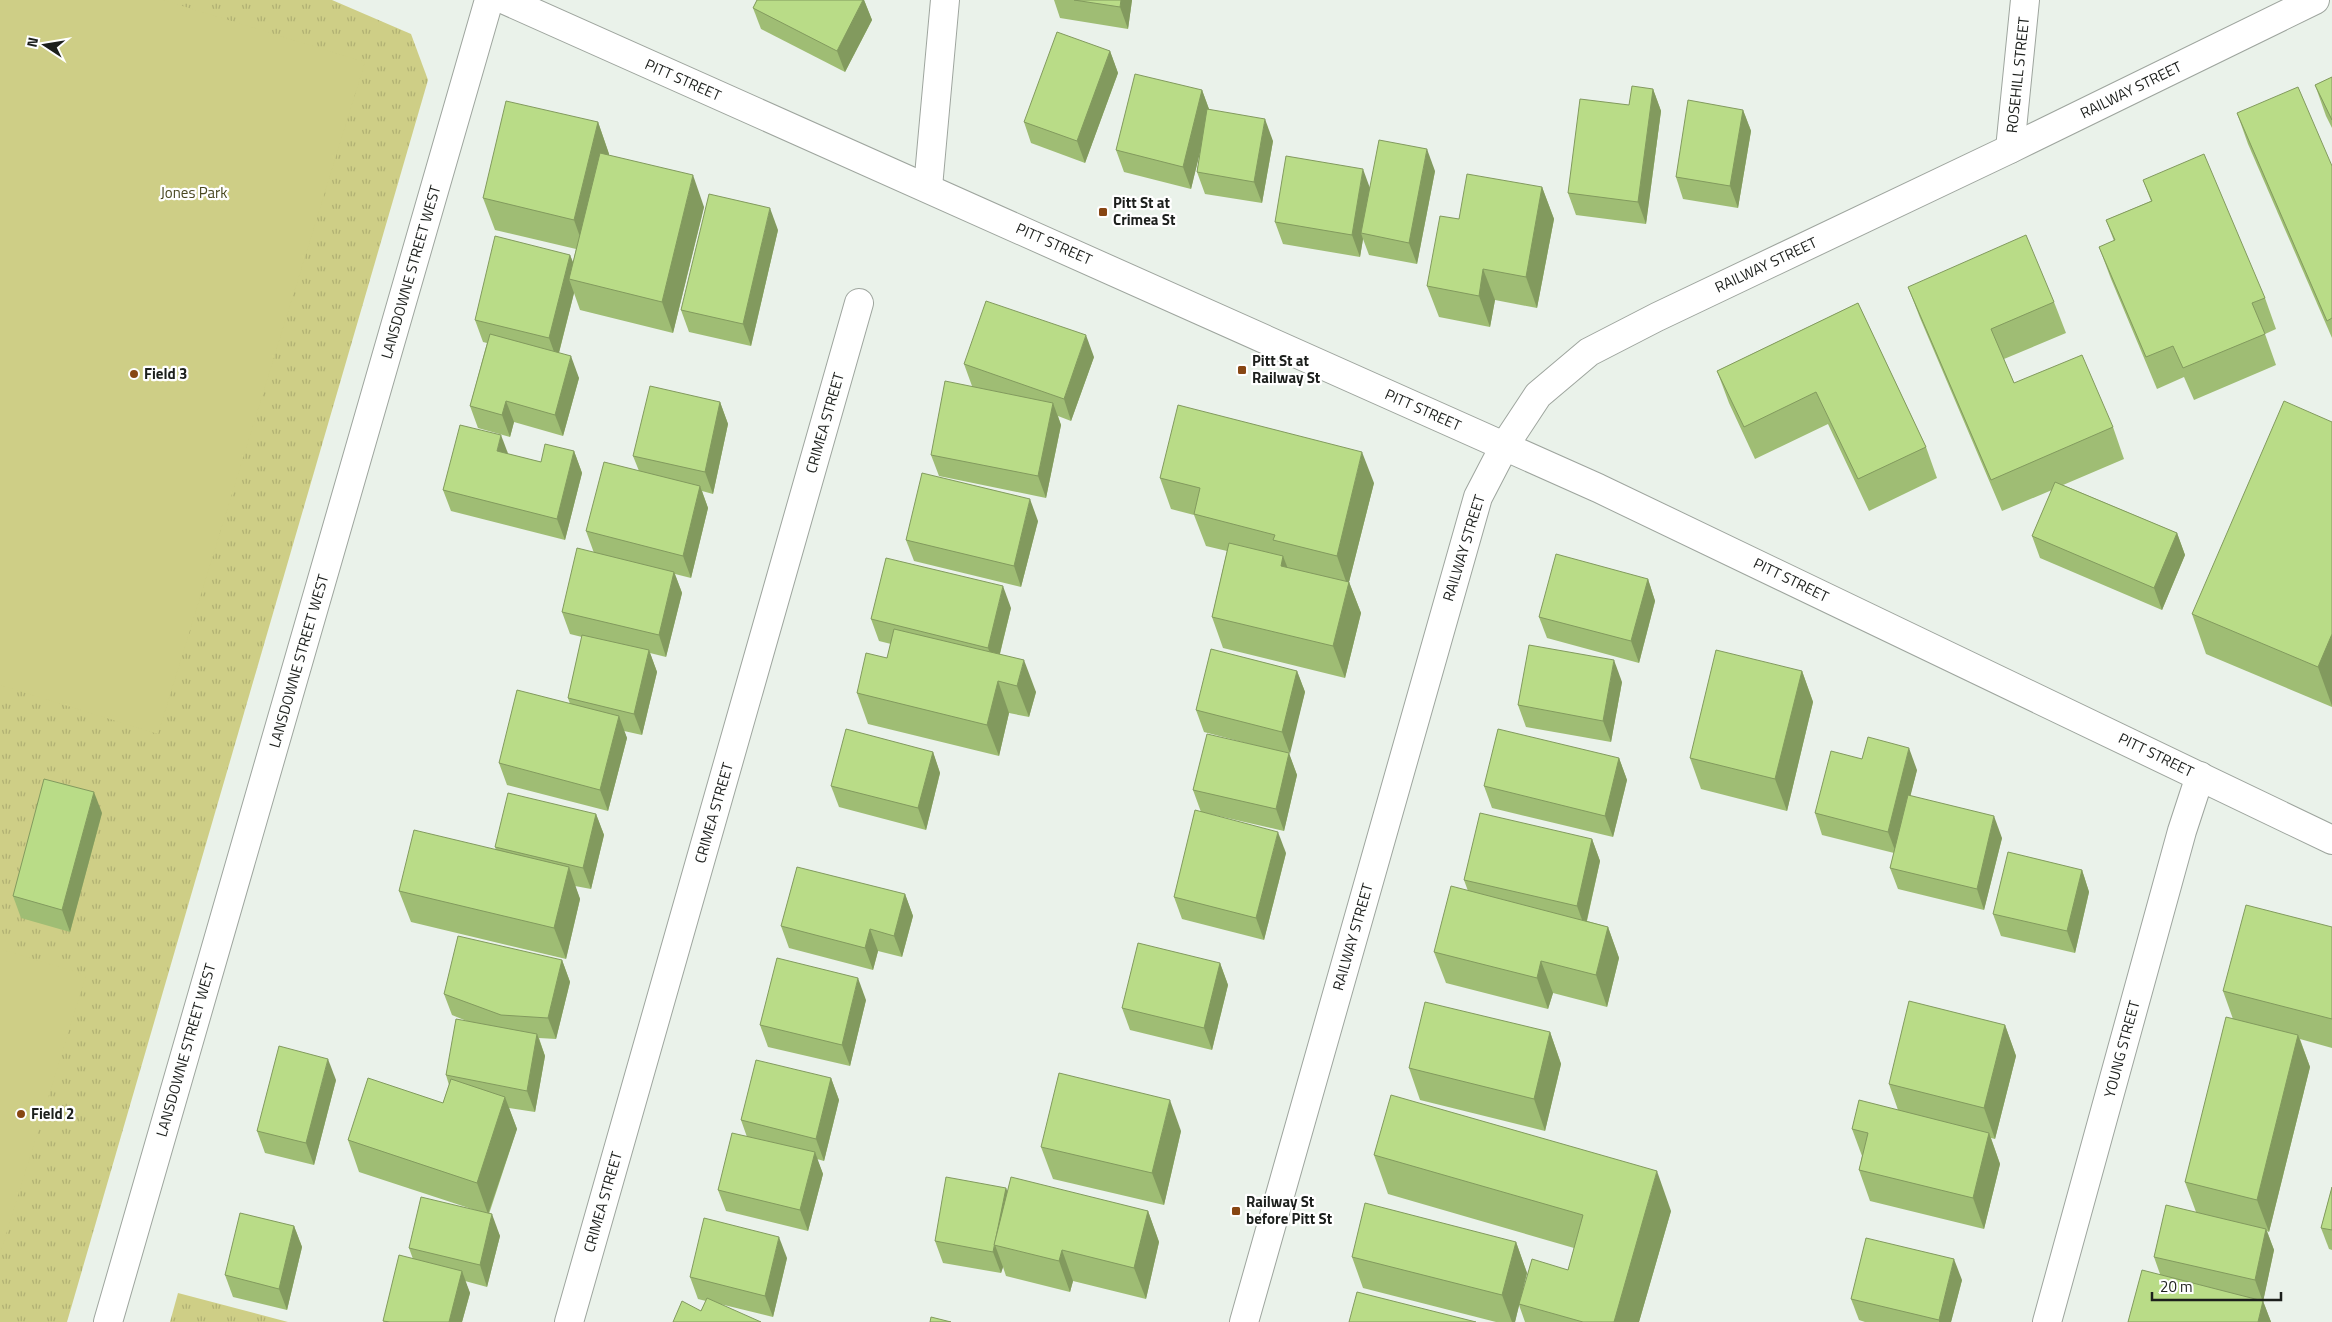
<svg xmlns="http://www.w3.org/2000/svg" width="2332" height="1322" font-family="'Titillium Web',sans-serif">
<defs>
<pattern id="grass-tufts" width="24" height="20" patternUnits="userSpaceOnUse" patternTransform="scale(1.25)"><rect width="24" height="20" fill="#cece86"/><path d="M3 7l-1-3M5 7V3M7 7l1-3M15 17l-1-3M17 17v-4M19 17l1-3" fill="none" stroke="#b0b073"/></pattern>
</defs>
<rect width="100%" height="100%" fill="#eaf2ea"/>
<!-- grass -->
<g fill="url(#grass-tufts)">
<polygon points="0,0 332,0 411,34 428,80 67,1322 0,1322"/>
<polygon points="178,1293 288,1322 170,1322"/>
</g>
<!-- garden -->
<g fill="#cece86">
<polygon points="0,0 163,0 365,62 158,734 0,685"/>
<polygon points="0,949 86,975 0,1254"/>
</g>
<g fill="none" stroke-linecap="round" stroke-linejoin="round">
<defs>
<g id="street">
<polyline points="2010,149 2025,0"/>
<polyline points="928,187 945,0"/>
<polyline points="108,1322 489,0"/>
<polyline points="569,1322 859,303"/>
<polyline points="1244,1322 1478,497 1505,445 1538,395 1589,352 1657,317 2010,149 2315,0"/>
<polyline points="2047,1322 2182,831 2200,776"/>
</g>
<polyline id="secondary" points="505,0 1598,488 2332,840"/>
</defs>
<!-- street casing -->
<use href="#street" stroke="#9ea59e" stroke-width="30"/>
<!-- secondary casing -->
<use href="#secondary" stroke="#9ea59e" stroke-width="30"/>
<!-- street -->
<use href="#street" stroke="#fff" stroke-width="28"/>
<!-- secondary -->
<use href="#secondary" stroke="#fff" stroke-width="28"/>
</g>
<!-- wall -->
<g fill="#9fbd74">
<polygon points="757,0 864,0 872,20 845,72 761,29 753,8"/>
<polygon points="1054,0 1132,0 1128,29 1060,18"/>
<polygon points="1110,51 1118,73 1085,163 1031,143 1024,122"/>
<polygon points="2332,77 2332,128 2326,116 2315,85"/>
<polygon points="1653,89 1661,111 1646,224 1576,215 1568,193"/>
<polygon points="1202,90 1209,109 1273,141 1262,203 1205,194 1197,172 1200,151 1191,189 1124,172 1116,150"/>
<polygon points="1743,110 1751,131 1738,208 1683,199 1676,177"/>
<polygon points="2237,113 2332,166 2332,338 2248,144"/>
<polygon points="598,122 609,154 609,155 704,207 673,333 580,310 574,293 559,353 579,378 563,436 514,422 510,437 478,428 470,406 487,343 483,342 475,320 570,255 573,262 576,249 495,230 483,198"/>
<polygon points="1435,171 1417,264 1369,255 1363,239 1360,257 1283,244 1275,222 1370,187"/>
<polygon points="2143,180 2265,298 2276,329 2265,334 2276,365 2194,400 2184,377 2157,389 2111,279 2099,247 2114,241 2106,220 2151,201"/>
<polygon points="1542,187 1554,219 1537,308 1495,300 1490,327 1439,317 1427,286 1459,219"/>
<polygon points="778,230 751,346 689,332 681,310"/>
<polygon points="1908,287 2054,302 2066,333 2004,359 2014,383 2113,427 2124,459 2063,485 2177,533 2185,555 2162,610 2040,558 2032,536 2052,490 2002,511 1920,318"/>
<polygon points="1858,303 1926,447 1937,478 1869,511 1828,424 1755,459 1729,403 1717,371"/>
<polygon points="1094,357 1071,421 1058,416 1061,425 1046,498 939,476 931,455 972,386 964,364"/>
<polygon points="720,402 728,424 713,494 702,491 708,508 691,578 675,574 682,593 666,657 650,653 657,672 642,735 624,731 627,738 608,811 507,785 499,763 570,704 568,698 582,637 570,634 562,612 594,553 586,531 639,471 633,456"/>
<polygon points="2332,422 2332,707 2206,654 2192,614"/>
<polygon points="574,451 582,473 565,540 451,511 443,490 508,454 541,462"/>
<polygon points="1160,478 1374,483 1349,582 1361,613 1345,678 1223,648 1212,617 1227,551 1206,546 1194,515 1171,509"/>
<polygon points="1038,521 1021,587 914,561 906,540"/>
<polygon points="1648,579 1655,601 1639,663 1547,638 1539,617"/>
<polygon points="1011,608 1000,654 1036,692 1029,717 1009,713 999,756 868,724 857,693 887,658 891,644 879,641 871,619"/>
<polygon points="1297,671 1305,692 1289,754 1297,775 1284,831 1201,812 1193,790 1261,747 1204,732 1196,710"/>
<polygon points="1802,671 1813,702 1787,811 1701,789 1690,758"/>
<polygon points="1622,682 1611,742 1526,727 1518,705"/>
<polygon points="933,752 940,773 926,830 839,807 831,786"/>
<polygon points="1619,758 1627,780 1613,837 1492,808 1484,786"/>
<polygon points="1862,759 1917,770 1910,796 2002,838 1984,910 1898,889 1890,868 1894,853 1822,835 1815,813"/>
<polygon points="102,813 70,932 21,918 13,896"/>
<polygon points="596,814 604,835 591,889 575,886 580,899 566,959 411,922 399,891 496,850 495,847"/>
<polygon points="1592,839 1600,861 1587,921 1608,927 1619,958 1607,1007 1553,993 1548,1009 1446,983 1434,952 1468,891 1464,880"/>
<polygon points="1286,853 1264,940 1182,919 1174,897"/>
<polygon points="2082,870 2089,892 2075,953 2001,936 1993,914"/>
<polygon points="905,894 913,916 902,957 878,951 873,970 789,948 781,926"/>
<polygon points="2332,927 2332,1048 2300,1039 2310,1067 2269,1232 2267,1231 2274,1250 2263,1301 2271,1322 2128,1322 2160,1274 2154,1257 2196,1212 2185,1182 2233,1019 2223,991"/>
<polygon points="562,960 570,982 556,1039 539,1038 545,1056 535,1112 509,1108 517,1129 489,1214 500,1236 487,1287 465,1281 470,1293 462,1322 384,1322 383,1321 413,1259 409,1248 481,1212 359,1172 348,1140 443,1103 449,1085 446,1075 469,1022 452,1015 444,994"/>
<polygon points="1220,963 1228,985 1212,1050 1130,1030 1122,1008"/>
<polygon points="866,1000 850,1066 768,1047 760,1025"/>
<polygon points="2005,1025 2016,1056 1995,1139 1991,1138 2000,1164 1984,1229 1870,1201 1859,1170 1862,1156 1852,1129 1898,1110 1889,1084"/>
<polygon points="1550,1032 1561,1064 1545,1131 1420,1100 1409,1068"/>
<polygon points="831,1078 839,1100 824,1161 817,1159 823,1174 808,1231 726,1211 718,1190 747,1137 741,1120"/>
<polygon points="336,1080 314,1165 265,1153 257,1131"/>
<polygon points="1181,1131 1164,1205 1053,1179 1041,1147"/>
<polygon points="1374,1155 1671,1211 1639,1322 1525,1322 1519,1305 1515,1322 1496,1322 1363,1288 1352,1257 1516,1242 1527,1273 1523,1289 1568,1270 1574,1248 1388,1194"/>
<polygon points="2332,1187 2332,1250 2329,1249 2321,1228"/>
<polygon points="1006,1188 1007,1192 1148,1211 1159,1242 1146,1299 1073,1281 1070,1292 1006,1276 1003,1267 1001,1273 943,1263 935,1241"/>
<polygon points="294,1226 302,1247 287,1310 233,1297 225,1275"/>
<polygon points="787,1258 773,1317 720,1304 701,1311 706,1301 698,1299 690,1277"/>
<polygon points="1962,1280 1951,1322 1865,1322 1859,1320 1851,1299"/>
</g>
<!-- shaded-wall -->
<g fill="#829a5e">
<polygon points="863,0 864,0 872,20 845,72 837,51"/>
<polygon points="1121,0 1132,0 1128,29 1120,7"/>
<polygon points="1110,51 1118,73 1085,163 1077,141"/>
<polygon points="1653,89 1661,111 1646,224 1638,202"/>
<polygon points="1202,90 1210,112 1191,189 1183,167"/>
<polygon points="1743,110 1751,131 1738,208 1730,186"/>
<polygon points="1265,119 1273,141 1262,203 1254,182"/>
<polygon points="598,122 609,154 585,251 574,220"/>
<polygon points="1427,149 1435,171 1417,264 1409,243"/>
<polygon points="1363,169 1371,191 1361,233 1363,239 1360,257 1352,235"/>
<polygon points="693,175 704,207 673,333 662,302"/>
<polygon points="1542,187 1554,219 1537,308 1526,277"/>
<polygon points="770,208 778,230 751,346 743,324"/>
<polygon points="570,255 578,276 569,279 574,293 557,360 549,338"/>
<polygon points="1483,269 1495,300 1490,327 1479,296"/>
<polygon points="1086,335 1094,357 1071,421 1064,399"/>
<polygon points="571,356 579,378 563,436 555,415"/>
<polygon points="506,401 514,422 510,437 502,415"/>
<polygon points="720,402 728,424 713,494 705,472"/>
<polygon points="1053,403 1061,425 1046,498 1038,476"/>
<polygon points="501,435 509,456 497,451"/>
<polygon points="574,451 582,473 565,540 557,519"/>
<polygon points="1362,452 1374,483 1349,582 1361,613 1345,678 1333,646 1348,587 1337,556"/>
<polygon points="700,486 708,508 691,578 683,556"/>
<polygon points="1030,499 1038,521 1021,587 1014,566"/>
<polygon points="2177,533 2185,555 2162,610 2154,588"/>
<polygon points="1283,556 1295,587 1281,566"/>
<polygon points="674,572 682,593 666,657 659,635"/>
<polygon points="1648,579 1655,601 1639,663 1631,641"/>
<polygon points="1003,586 1011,608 996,669 988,648"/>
<polygon points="2332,634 2332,706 2318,667"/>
<polygon points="649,650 657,672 642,735 634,714"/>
<polygon points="1024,660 1036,692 1029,717 1017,686"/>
<polygon points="1614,660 1622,682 1611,742 1603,721"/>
<polygon points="1297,671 1305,692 1290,754 1282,732"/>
<polygon points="1802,671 1813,702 1787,811 1775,779"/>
<polygon points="998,681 1009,713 999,756 987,725"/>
<polygon points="619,716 627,738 608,811 600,790"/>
<polygon points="1909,748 1917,770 1896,853 1888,832"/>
<polygon points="933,752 940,773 926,830 918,808"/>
<polygon points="1289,753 1297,775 1284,831 1276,809"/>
<polygon points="1619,758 1627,780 1613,837 1605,816"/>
<polygon points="94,792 102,813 70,932 62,910"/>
<polygon points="596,814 604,835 591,889 583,868"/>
<polygon points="1994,816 2002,838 1984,910 1977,889"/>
<polygon points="1278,832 1286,853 1264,940 1256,918"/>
<polygon points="1592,839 1600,861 1585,928 1577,906"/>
<polygon points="569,867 580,899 566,959 554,928"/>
<polygon points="2082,870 2089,892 2075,953 2067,931"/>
<polygon points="905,894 913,916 902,957 894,936"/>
<polygon points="1608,927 1619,958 1607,1007 1596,975"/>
<polygon points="870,929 878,951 873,970 865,948"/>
<polygon points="562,960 570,982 556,1039 548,1018"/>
<polygon points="1541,961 1553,993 1548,1009 1537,978"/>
<polygon points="1220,963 1228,985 1212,1050 1204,1028"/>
<polygon points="858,978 866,1000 850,1066 842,1045"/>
<polygon points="2005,1025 2016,1056 1995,1139 1984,1108"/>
<polygon points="1550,1032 1561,1064 1545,1131 1534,1099"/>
<polygon points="537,1034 545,1056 535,1112 527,1091"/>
<polygon points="2298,1035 2310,1067 2269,1232 2257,1200"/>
<polygon points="328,1059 336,1080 314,1165 306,1143"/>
<polygon points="831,1078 839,1100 824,1161 816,1139"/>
<polygon points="505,1097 517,1129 488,1214 477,1183"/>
<polygon points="1170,1100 1181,1131 1164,1205 1152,1173"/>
<polygon points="1989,1133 2000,1164 1984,1229 1973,1198"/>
<polygon points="815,1152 823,1174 808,1231 800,1210"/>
<polygon points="1657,1171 1671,1211 1639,1322 1614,1322"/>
<polygon points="1006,1188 1014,1209 995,1245"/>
<polygon points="1148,1211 1159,1242 1146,1299 1134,1268"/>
<polygon points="492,1214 500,1236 487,1287 480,1265"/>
<polygon points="294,1226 302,1247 287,1310 279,1289"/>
<polygon points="2266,1229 2274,1250 2263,1302 2255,1280"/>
<polygon points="779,1237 787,1258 773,1317 765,1296"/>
<polygon points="1516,1242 1527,1273 1515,1322 1512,1322 1502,1295"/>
<polygon points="995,1245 1003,1267 1001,1273 993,1252"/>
<polygon points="1062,1250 1073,1281 1070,1292 1059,1261"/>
<polygon points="1954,1259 1962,1280 1951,1322 1939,1322 1939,1320"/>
<polygon points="462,1271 470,1293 462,1322 449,1322"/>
<polygon points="2263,1301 2271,1322 2258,1322"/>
</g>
<!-- building -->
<g fill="#b9dc87" stroke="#829a5e">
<polygon points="757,0 863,0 837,51 753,8"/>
<polygon points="1074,0 1121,0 1120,7"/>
<polygon points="1057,32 1110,51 1077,141 1024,122"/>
<polygon points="1135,74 1202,90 1183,167 1116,150"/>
<polygon points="2332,77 2332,120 2315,85"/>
<polygon points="1632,86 1653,89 1638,202 1568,193 1580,99 1629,105"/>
<polygon points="2298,87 2332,166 2332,318 2327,321 2237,113"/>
<polygon points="1688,100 1743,110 1730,186 1676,177"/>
<polygon points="506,101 598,122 574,220 483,198"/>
<polygon points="1207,109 1265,119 1254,182 1197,172"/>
<polygon points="1379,140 1427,149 1409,243 1361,233"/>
<polygon points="600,153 693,175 662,302 569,279"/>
<polygon points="2204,154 2265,298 2252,303 2265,334 2183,368 2173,346 2146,357 2099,247 2115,240 2106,220 2152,201 2143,180"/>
<polygon points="1286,156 1363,169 1352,235 1275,222"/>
<polygon points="1467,174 1542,187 1526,277 1483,269 1479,296 1427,286 1440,216 1459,219"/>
<polygon points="709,194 770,208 743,324 681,310"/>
<polygon points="2026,235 2054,302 1991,329 2014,383 2082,355 2113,427 1991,480 1908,287"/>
<polygon points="495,236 570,255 549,338 475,320"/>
<polygon points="986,301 1086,335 1064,399 964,364"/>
<polygon points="1858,303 1926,447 1858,479 1816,392 1744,427 1717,371"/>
<polygon points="490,334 571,356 555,415 506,401 502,415 470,406"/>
<polygon points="945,381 1053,403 1038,476 931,455"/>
<polygon points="650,386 720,402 705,472 633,456"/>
<polygon points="2284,401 2332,422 2332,634 2318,667 2192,614"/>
<polygon points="1178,405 1362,452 1337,556 1273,540 1275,535 1194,514 1200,488 1160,478"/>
<polygon points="460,425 501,435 497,451 541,462 545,444 574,451 557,519 443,490"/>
<polygon points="604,462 700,486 683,556 586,531"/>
<polygon points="922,473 1030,499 1014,566 906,540"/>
<polygon points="2055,482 2177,533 2154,588 2032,536"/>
<polygon points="1229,543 1283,556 1281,566 1349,582 1333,646 1212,617"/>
<polygon points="577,548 674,572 659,635 562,612"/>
<polygon points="1556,554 1648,579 1631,641 1539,617"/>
<polygon points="886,558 1003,586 988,648 871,619"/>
<polygon points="894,629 1024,660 1017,686 998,681 987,725 857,693 866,653 887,658"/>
<polygon points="582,635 649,650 634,714 568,698"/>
<polygon points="1529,645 1614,660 1603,721 1518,705"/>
<polygon points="1211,649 1297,671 1282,732 1196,710"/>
<polygon points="1716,650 1802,671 1775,779 1690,758"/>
<polygon points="517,690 619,716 600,790 499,763"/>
<polygon points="846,729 933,752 918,808 831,786"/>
<polygon points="1498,729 1619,758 1605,816 1484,786"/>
<polygon points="1207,734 1289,753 1276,809 1193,790"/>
<polygon points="1868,737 1909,748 1888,832 1815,813 1831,751 1862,759"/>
<polygon points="44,779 94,792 62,910 13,896"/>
<polygon points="508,793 596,814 583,868 495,847"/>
<polygon points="1908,795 1994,816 1977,889 1890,868"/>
<polygon points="1195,810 1278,832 1256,918 1174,897"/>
<polygon points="1480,813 1592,839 1577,906 1464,880"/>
<polygon points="414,830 569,867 554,928 399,891"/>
<polygon points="2008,852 2082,870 2067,931 1993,914"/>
<polygon points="797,867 905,894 894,936 870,929 865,948 781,926"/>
<polygon points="1451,886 1608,927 1596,975 1541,961 1537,978 1434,952"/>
<polygon points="2246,905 2332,927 2332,1019 2223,991"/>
<polygon points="458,936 562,960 548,1018 501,1015 444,994"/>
<polygon points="1138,943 1220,963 1204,1028 1122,1008"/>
<polygon points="777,958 858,978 842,1045 760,1025"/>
<polygon points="1909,1001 2005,1025 1984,1108 1889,1084"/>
<polygon points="1425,1002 1550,1032 1534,1099 1409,1068"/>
<polygon points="2226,1017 2298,1035 2257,1200 2185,1182"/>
<polygon points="456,1019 537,1034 527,1091 446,1075"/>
<polygon points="279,1046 328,1059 306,1143 257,1131"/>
<polygon points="756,1060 831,1078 816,1139 741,1120"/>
<polygon points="1059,1073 1170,1100 1152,1173 1041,1147"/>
<polygon points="368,1078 443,1103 451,1079 505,1097 477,1183 348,1140"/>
<polygon points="1391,1095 1657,1171 1614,1322 1583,1322 1519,1304 1532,1259 1568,1270 1583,1215 1374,1155"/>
<polygon points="1859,1100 1989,1133 1973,1198 1859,1170 1868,1133 1852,1129"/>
<polygon points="732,1133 815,1152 800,1210 718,1190"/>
<polygon points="946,1177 1006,1188 993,1252 935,1241"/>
<polygon points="1011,1177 1148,1211 1134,1268 1062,1250 1059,1261 994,1245"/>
<polygon points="2332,1187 2332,1230 2321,1228"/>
<polygon points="421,1197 492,1214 480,1265 409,1248"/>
<polygon points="1365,1203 1516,1242 1502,1295 1352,1257"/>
<polygon points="2166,1205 2266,1229 2255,1280 2154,1257"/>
<polygon points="240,1213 294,1226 279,1289 225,1275"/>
<polygon points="704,1218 779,1237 765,1296 690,1277"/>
<polygon points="1866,1238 1954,1259 1939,1320 1851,1299"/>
<polygon points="399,1255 462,1271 449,1322 390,1322 383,1321"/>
<polygon points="2142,1270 2263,1301 2258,1322 2128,1322"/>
<polygon points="1357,1292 1476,1322 1349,1322"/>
<polygon points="707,1298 761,1322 673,1322 682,1301 701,1311"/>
<polygon points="931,1317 951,1322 930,1322"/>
</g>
<!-- markers -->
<g fill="#874613" stroke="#fff" stroke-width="2">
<rect x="1098" y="207" width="10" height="10" rx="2.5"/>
<rect x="1237" y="365" width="10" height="10" rx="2.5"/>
<circle cx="134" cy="374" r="5"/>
<circle cx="21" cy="1114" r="5"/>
<rect x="1231" y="1206" width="10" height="10" rx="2.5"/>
</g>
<g text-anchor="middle" stroke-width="4.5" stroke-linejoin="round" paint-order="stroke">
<!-- street labels -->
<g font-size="15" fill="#1c1f1c" stroke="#fff">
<text transform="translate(2018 75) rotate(-84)" y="5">ROSEHILL STREET</text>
<text transform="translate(683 80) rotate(24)" y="5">PITT STREET</text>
<text transform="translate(2131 90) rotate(-26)" y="5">RAILWAY STREET</text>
<text transform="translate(1054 244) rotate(24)" y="5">PITT STREET</text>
<text transform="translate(1766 265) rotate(-25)" y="5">RAILWAY STREET</text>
<text transform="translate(411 272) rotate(-74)" y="5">LANSDOWNE STREET WEST</text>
<text transform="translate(1423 410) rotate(24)" y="5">PITT STREET</text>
<text transform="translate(825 423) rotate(-74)" y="5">CRIMEA STREET</text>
<text transform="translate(1464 548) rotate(-73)" y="5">RAILWAY STREET</text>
<text transform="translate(1791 580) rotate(26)" y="5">PITT STREET</text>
<text transform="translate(299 661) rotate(-74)" y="5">LANSDOWNE STREET WEST</text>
<text transform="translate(2156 755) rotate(26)" y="5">PITT STREET</text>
<text transform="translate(714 813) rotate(-74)" y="5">CRIMEA STREET</text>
<text transform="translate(1353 937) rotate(-74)" y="5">RAILWAY STREET</text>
<text transform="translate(2122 1049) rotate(-75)" y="5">YOUNG STREET</text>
<text transform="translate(186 1050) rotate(-74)" y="5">LANSDOWNE STREET WEST</text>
<text transform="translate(603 1202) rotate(-74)" y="5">CRIMEA STREET</text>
</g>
<!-- park labels -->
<g font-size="15" fill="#494821" stroke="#fff">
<text x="194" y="198">Jones Park</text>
</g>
<!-- poi labels -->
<g font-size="15" font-weight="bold" fill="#1c1f1c" stroke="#fff" text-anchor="start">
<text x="1113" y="208">Pitt St at<tspan x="1113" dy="17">Crimea St</tspan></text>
<text x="1252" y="366">Pitt St at<tspan x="1252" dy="17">Railway St</tspan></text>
<text x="144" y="379">Field 3</text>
<text x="31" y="1119">Field 2</text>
<text x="1246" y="1207">Railway St<tspan x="1246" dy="17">before Pitt St</tspan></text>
</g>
</g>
<!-- north arrow -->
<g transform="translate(45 45) rotate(282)" stroke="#ffffff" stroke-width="4" paint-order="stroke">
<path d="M0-4L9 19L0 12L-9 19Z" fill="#1c1f1c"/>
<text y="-8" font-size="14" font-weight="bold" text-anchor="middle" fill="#1c1f1c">N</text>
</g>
<!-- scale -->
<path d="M2152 1292v8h129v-8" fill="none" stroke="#1c1f1c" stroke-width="2.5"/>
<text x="2160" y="1292" font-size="15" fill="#1c1f1c" stroke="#ffffff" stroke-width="4" paint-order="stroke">20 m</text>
</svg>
